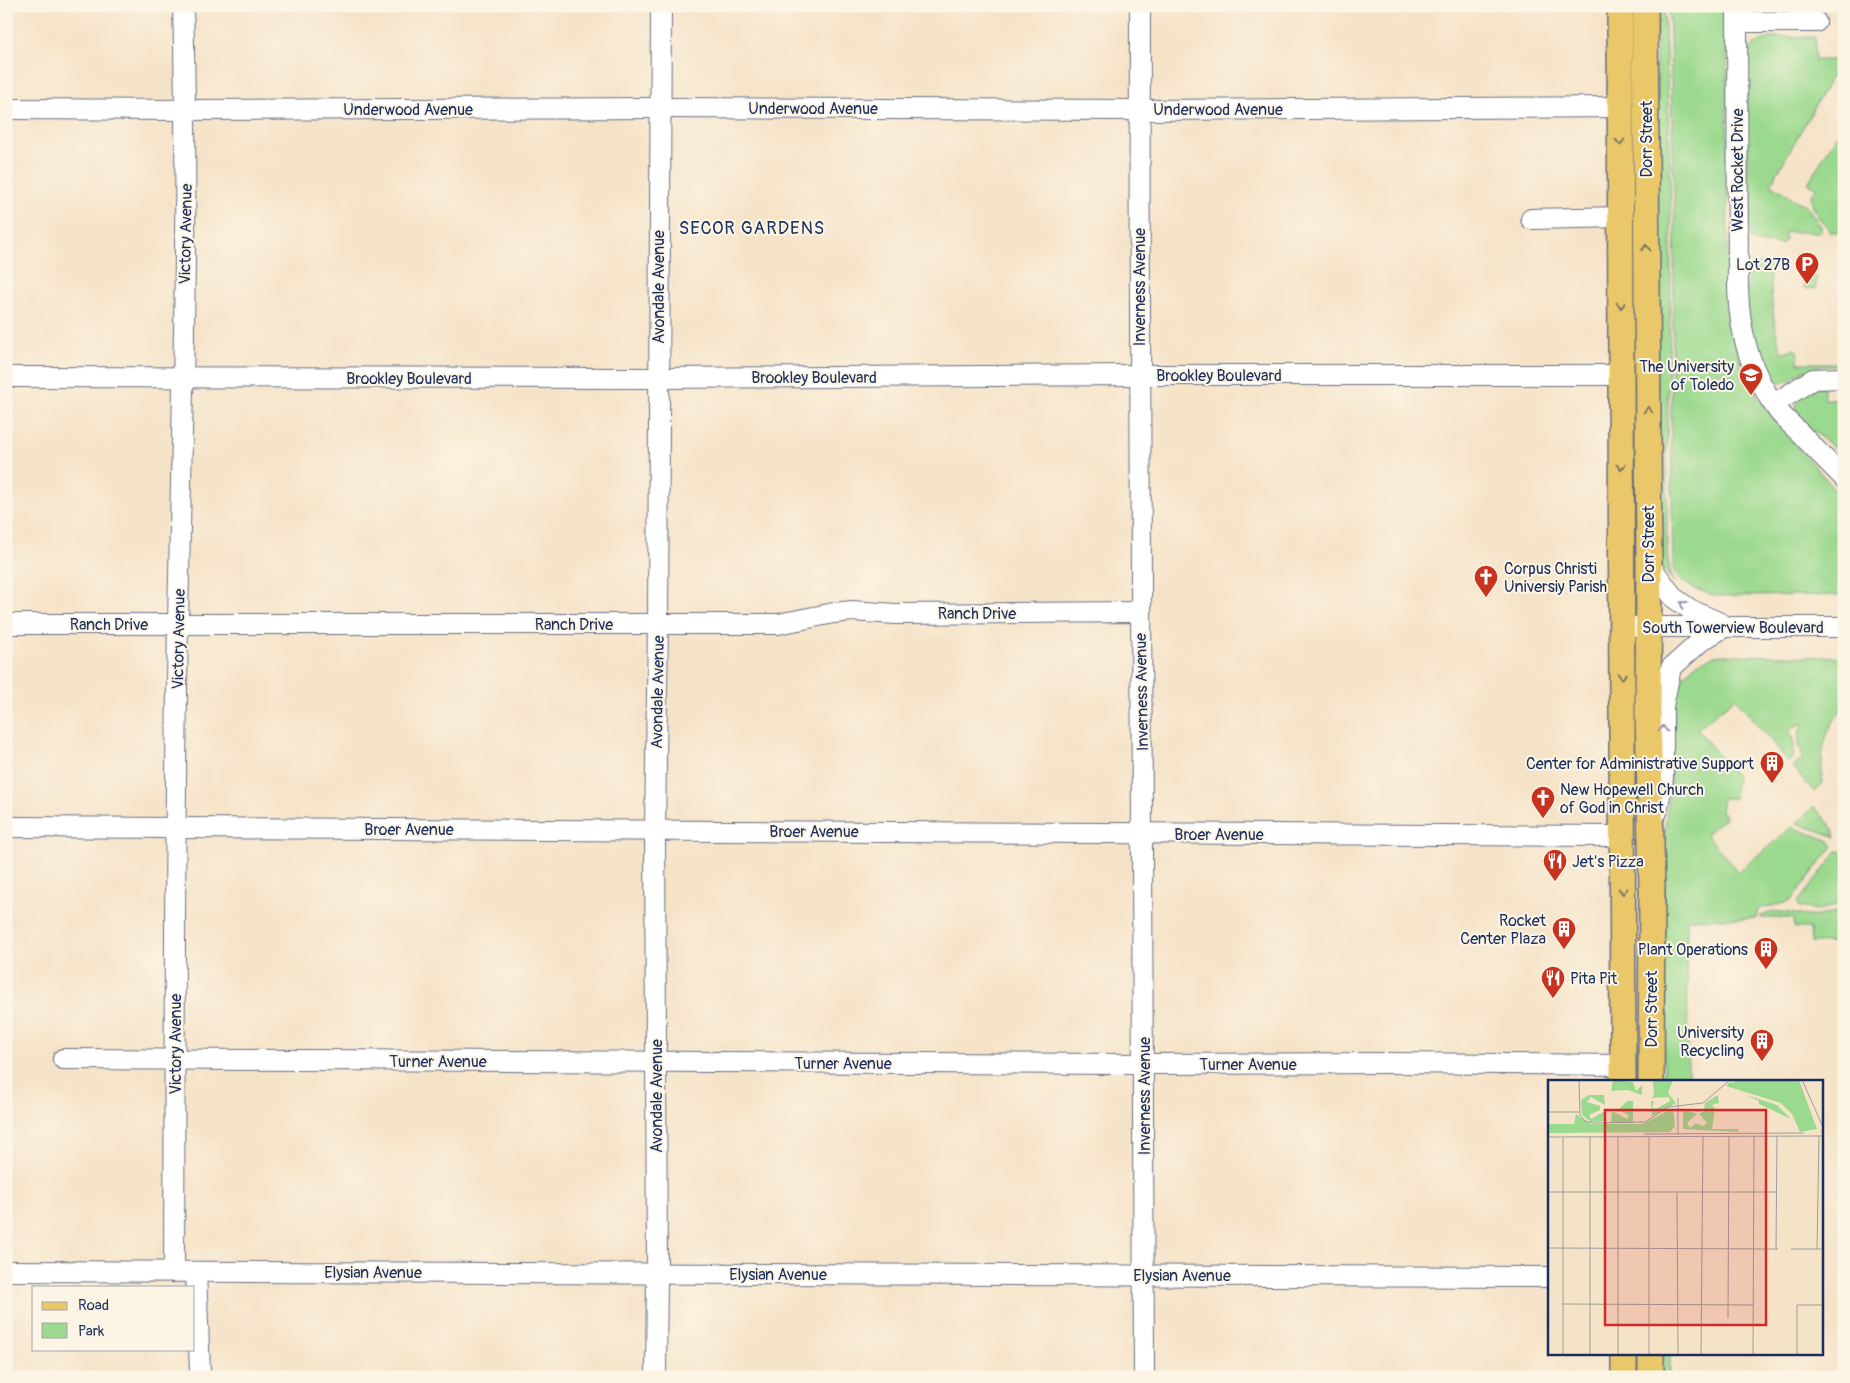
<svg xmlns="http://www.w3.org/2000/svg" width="1850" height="1383" font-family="Pangolin,sans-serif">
<rect width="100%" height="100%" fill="#fcf5e5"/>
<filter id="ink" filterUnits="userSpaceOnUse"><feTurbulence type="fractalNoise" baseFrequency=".02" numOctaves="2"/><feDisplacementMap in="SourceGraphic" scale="10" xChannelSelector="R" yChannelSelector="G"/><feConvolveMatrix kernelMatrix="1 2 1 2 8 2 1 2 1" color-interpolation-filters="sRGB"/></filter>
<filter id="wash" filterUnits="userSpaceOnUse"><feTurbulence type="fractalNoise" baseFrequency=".0096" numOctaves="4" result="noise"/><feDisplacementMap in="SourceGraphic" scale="20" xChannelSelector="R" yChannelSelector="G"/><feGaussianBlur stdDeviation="1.12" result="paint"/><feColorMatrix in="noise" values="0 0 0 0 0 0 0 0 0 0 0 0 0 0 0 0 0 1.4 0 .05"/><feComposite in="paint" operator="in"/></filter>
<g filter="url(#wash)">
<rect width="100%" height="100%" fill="#f5e3c8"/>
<!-- green -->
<g fill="#9bd98e" stroke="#5b8476">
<path d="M1656,6H1664C1667,76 1670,145 1671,214C1672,309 1666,403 1667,498C1668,523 1663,562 1675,583L1662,567L1658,558Z"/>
<path d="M1669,6H1727L1728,305C1735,395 1790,435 1844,500V595L1716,596L1695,589L1687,584L1678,577L1673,568L1671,416L1675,229Z"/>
<path d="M1815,37V60H1841L1771,184L1798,202L1806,205L1821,227V232H1785V240L1782,244L1755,243L1750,237L1747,231V57C1755,30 1793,38 1815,37Z"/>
<path d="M1844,123V232H1829V228C1819,222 1811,206 1811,195L1816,189L1813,185L1808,183Z"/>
<path d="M1781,262L1784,265L1782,268L1770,269C1771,299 1773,325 1782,353L1795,348L1798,351V363H1844V367C1832,367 1817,364 1805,370C1796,374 1788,384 1778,383C1755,379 1740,285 1750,268L1759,263Z"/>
<polygon points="1809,263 1809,277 1816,277 1816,289 1804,288 1804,265"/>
<path d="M1814,387L1824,388V399H1844V457L1803,422C1788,404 1800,398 1814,387Z"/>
<path d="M1727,655L1844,657V708C1824,728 1819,757 1823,783L1814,792L1793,767L1803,758C1798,745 1797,734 1803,722L1789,730C1794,739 1797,754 1789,762L1735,698L1697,729L1737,777L1734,798H1723L1721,810L1726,817L1706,834L1738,872L1792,827L1830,841L1833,846L1790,902L1761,908L1757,911V918L1687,919L1688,1082H1664L1663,847L1671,772L1675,694L1683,676L1697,663L1713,656Z"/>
<polygon points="1814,806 1832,827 1836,837 1797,823"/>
<polygon points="1838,851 1841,851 1844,857 1844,903 1818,910 1799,907 1798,902"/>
<path d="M1844,909V942L1811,943L1810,928H1794V918H1761V916C1777,908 1791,914 1808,916C1820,917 1832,913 1844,909Z"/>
<rect x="1664" y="1354" width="6" height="23"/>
</g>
</g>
<g filter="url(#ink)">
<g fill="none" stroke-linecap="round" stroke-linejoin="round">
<defs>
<g id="minor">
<path d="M1140,6C1138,463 1144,920 1144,1377"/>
<path d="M1737,6L1738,288C1739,334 1751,375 1779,412C1786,420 1794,427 1801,434C1815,449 1829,463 1844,478"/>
<polyline points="1737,22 1816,22"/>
<polyline points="6,109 186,110 659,108 1139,110 1620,107"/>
<polyline points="1531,219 1621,217"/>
<polyline points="6,377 658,378 1139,375 1621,375"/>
<polyline points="1774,404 1813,379 1844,378"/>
<polyline points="1649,564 1674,598 1691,610 1720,623"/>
<polyline points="6,624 778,624 834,613 852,611 895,614 1140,612"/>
<polyline points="1633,627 1844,627"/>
<polyline points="1657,812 1663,778 1663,706 1671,668 1701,641 1726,626"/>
<polyline points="6,827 1622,836"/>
<polyline points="63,1059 1144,1064 1392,1063 1623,1065"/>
<polyline points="6,1271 1549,1277"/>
<path d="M174,1272C175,1056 174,839 178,623C182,418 189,212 183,6"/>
<polyline points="196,1272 200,1371"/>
<polyline points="656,1377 657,1273 655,830 658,624 661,6"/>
</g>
<g id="major">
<polyline points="1620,6 1623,1082"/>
<polyline points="1645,6 1649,564 1648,711 1652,888 1651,1082"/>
<polyline points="1624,1354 1624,1377"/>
<polyline points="1651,1354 1651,1377"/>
</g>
</defs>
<!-- minor casing -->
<use href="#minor" stroke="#676e83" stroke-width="22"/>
<!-- major casing -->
<use href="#major" stroke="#676e83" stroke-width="28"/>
<!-- minor -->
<use href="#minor" stroke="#fff" stroke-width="20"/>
<!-- major -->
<use href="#major" stroke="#eac769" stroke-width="25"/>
</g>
<!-- one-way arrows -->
<defs><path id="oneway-chevron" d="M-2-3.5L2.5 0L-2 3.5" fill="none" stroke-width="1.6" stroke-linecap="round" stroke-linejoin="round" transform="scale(1.25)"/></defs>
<g stroke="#787363">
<use href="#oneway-chevron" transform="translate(1620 142) rotate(90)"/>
<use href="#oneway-chevron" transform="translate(1646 248) rotate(-90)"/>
<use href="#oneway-chevron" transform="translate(1621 305) rotate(90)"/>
<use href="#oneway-chevron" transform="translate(1648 410) rotate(-90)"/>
<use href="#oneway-chevron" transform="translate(1621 467) rotate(90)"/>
<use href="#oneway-chevron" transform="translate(1622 676) rotate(90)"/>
<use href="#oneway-chevron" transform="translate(1623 891) rotate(90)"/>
</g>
<g stroke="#8d97ae">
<use href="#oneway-chevron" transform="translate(1683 604) rotate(-144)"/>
<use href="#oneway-chevron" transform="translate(1663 729) rotate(-90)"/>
</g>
</g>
<!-- icons -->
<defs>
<symbol id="parking-pin" viewBox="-11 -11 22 30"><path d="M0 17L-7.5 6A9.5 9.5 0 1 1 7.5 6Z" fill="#c8321e" stroke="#fcf5e5"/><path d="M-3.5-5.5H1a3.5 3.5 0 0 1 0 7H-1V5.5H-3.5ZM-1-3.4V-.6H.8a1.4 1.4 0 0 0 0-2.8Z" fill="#fff"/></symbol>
<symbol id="university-pin" viewBox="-11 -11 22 30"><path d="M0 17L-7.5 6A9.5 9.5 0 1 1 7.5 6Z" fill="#c8321e" stroke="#fcf5e5"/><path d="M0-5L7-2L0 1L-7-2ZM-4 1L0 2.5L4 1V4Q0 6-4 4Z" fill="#fff"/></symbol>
<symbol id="church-pin" viewBox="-11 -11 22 30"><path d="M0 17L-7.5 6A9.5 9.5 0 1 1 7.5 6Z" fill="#c8321e" stroke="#fcf5e5"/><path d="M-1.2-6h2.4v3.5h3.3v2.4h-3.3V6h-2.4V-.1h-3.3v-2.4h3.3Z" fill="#fff"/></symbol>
<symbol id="building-pin" viewBox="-11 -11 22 30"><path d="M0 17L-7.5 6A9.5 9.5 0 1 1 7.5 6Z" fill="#c8321e" stroke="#fcf5e5"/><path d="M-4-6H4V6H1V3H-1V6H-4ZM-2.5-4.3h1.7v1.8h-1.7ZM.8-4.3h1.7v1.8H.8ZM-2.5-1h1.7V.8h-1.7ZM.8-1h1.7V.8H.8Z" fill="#fff"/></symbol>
<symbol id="restaurant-pin" viewBox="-11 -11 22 30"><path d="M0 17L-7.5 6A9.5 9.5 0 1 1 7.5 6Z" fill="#c8321e" stroke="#fcf5e5"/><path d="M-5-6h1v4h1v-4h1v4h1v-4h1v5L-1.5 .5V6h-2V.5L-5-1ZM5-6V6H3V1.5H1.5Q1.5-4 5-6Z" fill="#fff"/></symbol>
</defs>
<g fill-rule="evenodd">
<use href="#parking-pin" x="1793" y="250" width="28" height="38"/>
<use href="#university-pin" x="1737" y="361" width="28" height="38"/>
<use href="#church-pin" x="1472" y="563" width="28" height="38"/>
<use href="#building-pin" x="1758" y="749" width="28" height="38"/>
<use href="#church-pin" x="1529" y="784" width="28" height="38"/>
<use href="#restaurant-pin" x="1541" y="847" width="28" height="38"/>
<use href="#building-pin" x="1550" y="915" width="28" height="38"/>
<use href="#building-pin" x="1752" y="935" width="28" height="38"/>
<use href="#restaurant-pin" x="1539" y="964" width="28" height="38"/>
<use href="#building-pin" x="1748" y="1027" width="28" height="38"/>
</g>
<g text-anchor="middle" stroke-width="4" stroke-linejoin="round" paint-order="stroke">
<!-- street labels -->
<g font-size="16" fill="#1b2f5e" stroke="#fcf5e5">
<text x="813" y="114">Underwood Avenue</text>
<text x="408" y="115">Underwood Avenue</text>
<text x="1218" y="115">Underwood Avenue</text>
<text transform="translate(1646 139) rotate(-90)" y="6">Dorr Street</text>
<text transform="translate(1737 170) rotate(-90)" y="6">West Rocket Drive</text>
<text transform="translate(185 234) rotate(-89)" y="6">Victory Avenue</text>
<text transform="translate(658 287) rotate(-90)" y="6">Avondale Avenue</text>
<text transform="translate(1139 287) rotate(-90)" y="6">Inverness Avenue</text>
<text x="1219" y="381">Brookley Boulevard</text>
<text x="814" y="383">Brookley Boulevard</text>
<text x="409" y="384">Brookley Boulevard</text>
<text transform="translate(1648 544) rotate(-90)" y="6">Dorr Street</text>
<text x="977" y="619">Ranch Drive</text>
<text x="109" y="630">Ranch Drive</text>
<text x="574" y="630">Ranch Drive</text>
<text x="1733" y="633">South Towerview Boulevard</text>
<text transform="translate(178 639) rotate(-89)" y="6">Victory Avenue</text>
<text transform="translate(657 692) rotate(-89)" y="6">Avondale Avenue</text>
<text transform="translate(1141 692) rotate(-91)" y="6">Inverness Avenue</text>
<text x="409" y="835">Broer Avenue</text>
<text x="814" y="837">Broer Avenue</text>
<text x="1219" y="840">Broer Avenue</text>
<text transform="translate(1651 1009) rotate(-90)" y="6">Dorr Street</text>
<text transform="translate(175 1044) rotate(-90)" y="6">Victory Avenue</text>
<text x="438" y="1067">Turner Avenue</text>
<text x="843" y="1069">Turner Avenue</text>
<text x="1248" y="1070">Turner Avenue</text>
<text transform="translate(656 1096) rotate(-90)" y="6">Avondale Avenue</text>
<text transform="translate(1144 1096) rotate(-90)" y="6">Inverness Avenue</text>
<text x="373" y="1278">Elysian Avenue</text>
<text x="778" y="1280">Elysian Avenue</text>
<text x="1182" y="1281">Elysian Avenue</text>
</g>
<!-- poi labels -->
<g font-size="16" fill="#1b2f5e" stroke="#fcf5e5" text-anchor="end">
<text x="1790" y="270">Lot 27B</text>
<text x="1734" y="372">The University<tspan x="1734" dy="18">of Toledo</tspan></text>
<text x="1504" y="574" text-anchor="start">Corpus Christi<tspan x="1504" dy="18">Universiy Parish</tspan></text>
<text x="1754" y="769">Center for Administrative Support</text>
<text x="1560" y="795" text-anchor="start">New Hopewell Church<tspan x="1560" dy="18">of God in Christ</tspan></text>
<text x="1572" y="867" text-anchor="start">Jet's Pizza</text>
<text x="1546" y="926">Rocket<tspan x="1546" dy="18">Center Plaza</tspan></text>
<text x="1748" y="955">Plant Operations</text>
<text x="1570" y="984" text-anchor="start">Pita Pit</text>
<text x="1744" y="1038">University<tspan x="1744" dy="18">Recycling</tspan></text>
</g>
<!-- neighbourhood labels -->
<g font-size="18" letter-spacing="1" fill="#1b2f5e" stroke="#fcf5e5">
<text x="752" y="234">SECOR GARDENS</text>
</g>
</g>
<!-- overview -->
<g transform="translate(1548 1080)">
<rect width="275" height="275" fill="#f5e3c8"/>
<path d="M65,0L85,2L88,11L94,5V15L80,10L63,11ZM105,0H125L120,13L128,23L104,36L103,21H106L104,28L108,29L122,21L121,17L103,18L106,16ZM185,0H251L269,49L252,52L244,34L233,23L178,6L182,2L187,3ZM41,15H56L57,25L43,17L39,22L52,26V30L41,35L43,39L57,31L56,41L43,42L34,35L33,20ZM170,15L171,23L164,25L167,29L164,49H191L190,52L135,49V29L149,34L139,43L142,48L148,43L155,46L159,43L151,34L160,29H156L157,23ZM198,15L229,25L243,39L211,24V21ZM79,21H85V42H63L64,31L79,39L81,35L70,30ZM125,28L127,46L122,52L0,53V44H26L28,34L42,44H95Z" fill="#9bd98e"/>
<path fill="none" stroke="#9e9b9e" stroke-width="1" d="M31,0L32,35L37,41L45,43L97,42L120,27L155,23L182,0M254,0L275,47M130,18V55M0,32H31M96,54L256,53M0,57L275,56M0,112H228M129,113L130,275M0,168L230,169M228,169L229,56M243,169H275M269,169L271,56M14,224L205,225M180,238L181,56M15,275V57M42,275V57M70,275V57M101,275V57M153,275L155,56M205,275L206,56M249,275V225H275"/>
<path fill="#d62828" fill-opacity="0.15" stroke="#d62828" stroke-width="2.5" d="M57,30H218V245H57Z"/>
<rect width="275" height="275" fill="none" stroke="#1b2f5e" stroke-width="2.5"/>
</g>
<!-- margin -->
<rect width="1850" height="1383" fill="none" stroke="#fcf5e5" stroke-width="25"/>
<!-- legend -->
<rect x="32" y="1286" width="162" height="65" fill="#fcf5e5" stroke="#a2a6af"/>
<rect x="42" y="1302" width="25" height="8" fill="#eac769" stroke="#a2a6af"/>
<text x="78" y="1310" font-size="15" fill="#1b2f5e">Road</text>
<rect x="42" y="1323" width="25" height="15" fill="#9bd98e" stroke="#a2a6af"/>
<text x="78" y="1336" font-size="15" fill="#1b2f5e">Park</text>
</svg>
